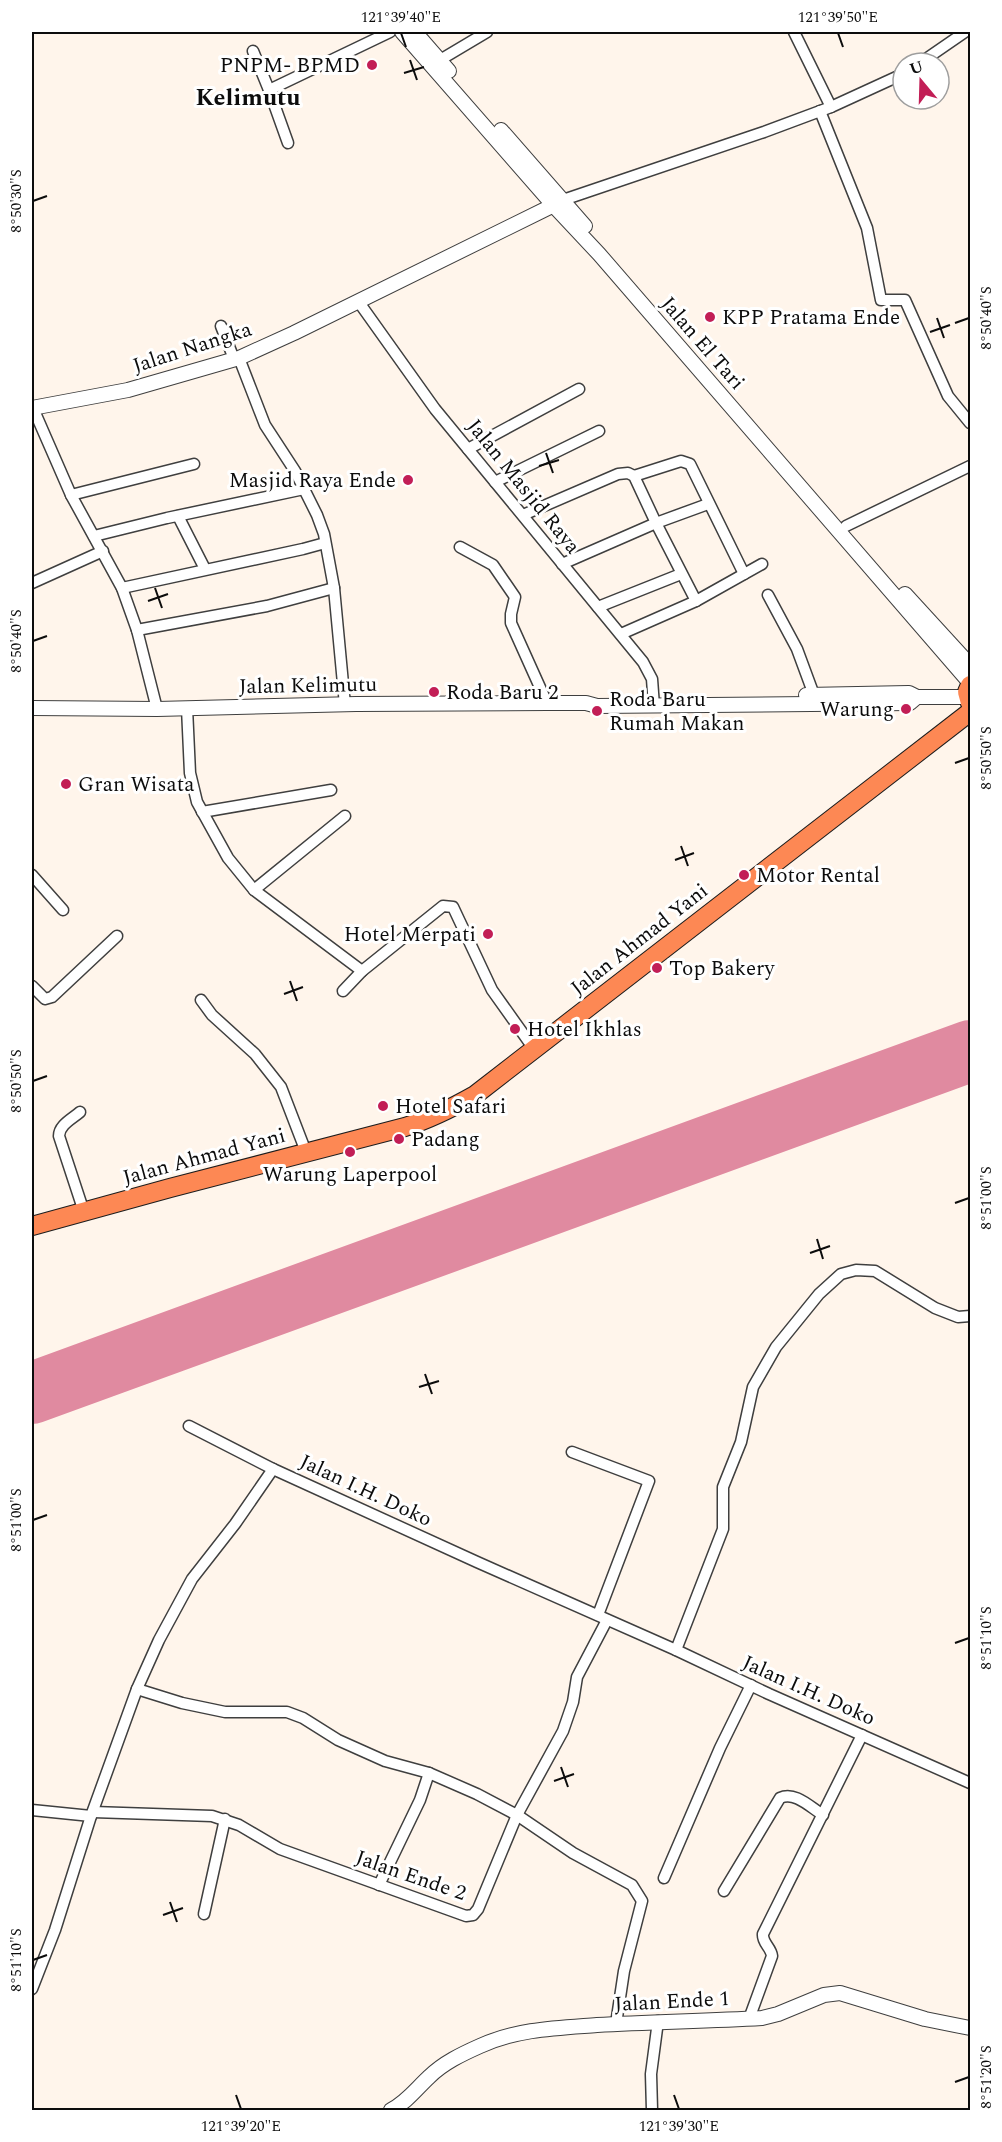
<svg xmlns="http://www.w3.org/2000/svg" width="1002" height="2142" font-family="Spectral,serif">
<rect width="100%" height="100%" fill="#fff5eb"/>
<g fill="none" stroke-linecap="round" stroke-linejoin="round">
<!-- runway -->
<polyline stroke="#e08aa0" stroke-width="62" points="32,1393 970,1051"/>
<defs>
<g id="minor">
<polyline points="794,32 831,107"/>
<polyline points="253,51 269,90"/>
<polyline points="440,60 487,32"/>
<polyline points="920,63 965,32"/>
<polyline points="820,111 867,228 881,300 905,300 948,396 970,423"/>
<polyline points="288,143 269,90 390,32"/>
<polyline points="563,200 764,132 831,107 903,74"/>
<polyline points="358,301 435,409 643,662 652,679 654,706"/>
<polyline points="221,326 234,359"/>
<polyline points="239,358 265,425 295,471 317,515 324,534 334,588 345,705"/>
<polyline points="33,408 71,495 122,588 137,630 157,709"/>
<polyline points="468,449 579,389"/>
<polyline points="634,476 681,461 690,464 744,574"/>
<polyline points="495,482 599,431"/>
<polyline points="71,495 194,464"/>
<polyline points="523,515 618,474 628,473 634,476 656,523 696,601"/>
<polyline points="178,516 205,569"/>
<polyline points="846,526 970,466"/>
<polyline points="94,536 167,518 304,489"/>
<polyline points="460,547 493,565 515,597 511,614 511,623 547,703"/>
<polyline points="562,564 656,523 708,504"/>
<polyline points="32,583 103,551"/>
<polyline points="122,588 303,549 325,543"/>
<polyline points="768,595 797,649 814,695"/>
<polyline points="598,607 681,574"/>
<polyline points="137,630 267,606 334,588"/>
<polyline points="621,634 696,601 762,564"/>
<polyline points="187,708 190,773 197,802 228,858 254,890 362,971"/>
<polyline points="202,812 331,790"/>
<polyline points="32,875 63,910"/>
<polyline points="254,890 345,816"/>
<polyline points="32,986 45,999 52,997 117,936"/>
<polyline points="343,991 362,971 443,906 453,907 492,990 534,1049"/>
<polyline points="201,1000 212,1015 255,1054 281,1087 306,1152"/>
<path d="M80,1112C72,1119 59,1125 59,1136L84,1212"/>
<polyline points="189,1426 273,1469"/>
<polyline points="572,1452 649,1481 598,1615"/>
<polyline points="676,1650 723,1529 723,1487 741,1442 753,1387 776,1347 819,1294 841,1274 856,1270 875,1271 935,1308 958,1317 970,1316"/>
<polyline points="137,1689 182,1703 225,1712 287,1712 303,1718 338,1740 385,1761 429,1773 477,1794 517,1815 573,1853 632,1885 642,1901 624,1971 616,2024"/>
<polyline points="32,1810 91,1816"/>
<polyline points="93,1812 212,1816 239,1825 280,1849 466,1916 473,1915 478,1909 517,1815 563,1731 573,1702 577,1677 607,1620"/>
<polyline points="664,1878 720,1748 751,1685"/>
<polyline points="379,1885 420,1800 429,1773"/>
<path d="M724,1891L780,1798C795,1791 810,1807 823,1815"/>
<polyline points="204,1914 225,1819"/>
<polyline points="32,1989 55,1930 91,1816 137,1689 159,1640 192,1579 235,1524 273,1469 477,1562 676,1650 769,1694 970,1783"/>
<path d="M749,2019L772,1956C771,1947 762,1943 763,1934L862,1735"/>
<polyline points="652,2110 651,2074 658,2021"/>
</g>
<g id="tertiary">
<polyline points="402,32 554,206 599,254 970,683"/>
<polyline points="415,32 449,71"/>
<polyline points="501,130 585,226"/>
<polyline points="32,408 128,390 239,358 294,333 560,202"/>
<polyline points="905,594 970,665"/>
<polyline points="806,695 909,693 917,697 968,697"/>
<polyline points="32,708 157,709 356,704 547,703 586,703 597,706 910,703 917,697"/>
<path d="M391,2110C406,2103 417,2088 429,2077C443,2063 462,2054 480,2046C517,2029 557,2028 597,2025C652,2022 707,2021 762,2018L778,2014L824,1995L840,1993L925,2019L970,2028"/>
</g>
<g id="trunk">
<polyline points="970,685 967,692 970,703"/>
<path d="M32,1226L170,1188L405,1127C430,1119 452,1108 475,1095L970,712"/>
</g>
</defs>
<!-- minor casing -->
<use href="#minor" stroke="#3f3f3f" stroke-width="13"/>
<!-- tertiary casing -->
<use href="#tertiary" stroke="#3f3f3f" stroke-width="16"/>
<!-- trunk casing -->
<use href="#trunk" stroke="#1d1d1d" stroke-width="20"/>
<!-- minor -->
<use href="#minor" stroke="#fff" stroke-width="10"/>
<!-- tertiary -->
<use href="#tertiary" stroke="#fff" stroke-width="14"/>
<!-- trunk -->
<use href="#trunk" stroke="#fd8854" stroke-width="18"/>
</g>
<!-- ticks -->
<path fill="none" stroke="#0c0c0c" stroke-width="2" d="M401,33L406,47M838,33L843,47M410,60L417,80M404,73L424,67M33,201L47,196M937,318L944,338M955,323L969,318M930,332L950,325M546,453L553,473M539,466L559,460M155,588L162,608M148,601L168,594M33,641L47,636M955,763L969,758M681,846L688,866M675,860L694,853M290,981L297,1001M284,994L303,987M33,1081L47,1076M955,1203L969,1198M817,1239L823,1259M810,1253L830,1246M425,1374L432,1394M419,1387L439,1381M33,1520L47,1515M955,1643L969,1638M561,1767L568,1787M554,1781L574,1774M170,1902L177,1922M163,1915L183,1908M33,1960L47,1955M955,2082L969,2077M236,2095L241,2109M674,2095L679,2109"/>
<!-- markers -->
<g fill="#c21e56" stroke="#fff" stroke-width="2">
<circle cx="372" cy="65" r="6"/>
<circle cx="710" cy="317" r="6"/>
<circle cx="408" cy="480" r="6"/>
<circle cx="434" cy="692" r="6"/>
<circle cx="906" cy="709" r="6"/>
<circle cx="597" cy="711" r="6"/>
<circle cx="66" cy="784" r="6"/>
<circle cx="744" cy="875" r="6"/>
<circle cx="488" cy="934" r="6"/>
<circle cx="657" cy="968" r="6"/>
<circle cx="515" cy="1029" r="6"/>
<circle cx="383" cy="1106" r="6"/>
<circle cx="399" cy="1139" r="6"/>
<circle cx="350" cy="1152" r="6"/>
</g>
<g text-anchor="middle" stroke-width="6" stroke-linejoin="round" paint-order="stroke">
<!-- poi labels -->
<g font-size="21" fill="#0c0c0c" stroke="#fff" text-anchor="start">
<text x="360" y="72" text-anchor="end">PNPM- BPMD</text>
<text x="722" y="324">KPP Pratama Ende</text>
<text x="396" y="487" text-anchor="end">Masjid Raya Ende</text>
<text x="446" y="699">Roda Baru 2</text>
<text x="609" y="706">Roda Baru<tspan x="609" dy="24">Rumah Makan</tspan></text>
<text x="894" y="716" text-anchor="end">Warung</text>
<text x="78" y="791">Gran Wisata</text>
<text x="756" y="882">Motor Rental</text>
<text x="476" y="941" text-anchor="end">Hotel Merpati</text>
<text x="669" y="975">Top Bakery</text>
<text x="527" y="1036">Hotel Ikhlas</text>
<text x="395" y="1113">Hotel Safari</text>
<text x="411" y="1146">Padang</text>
<text x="350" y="1181" text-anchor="middle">Warung Laperpool</text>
</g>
<!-- street labels -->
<g font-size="21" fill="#0c0c0c" stroke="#fff">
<text transform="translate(703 343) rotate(49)" y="7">Jalan El Tari</text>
<text transform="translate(192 347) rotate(-18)" y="7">Jalan Nangka</text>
<text transform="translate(524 486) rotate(51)" y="7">Jalan Masjid Raya</text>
<text transform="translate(308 685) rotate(-1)" y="7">Jalan Kelimutu</text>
<text transform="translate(639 939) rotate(-38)" y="7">Jalan Ahmad Yani</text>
<text transform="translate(204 1156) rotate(-15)" y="7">Jalan Ahmad Yani</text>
<text transform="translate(366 1490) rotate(25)" y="7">Jalan I.H. Doko</text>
<text transform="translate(809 1690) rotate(24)" y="7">Jalan I.H. Doko</text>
<text transform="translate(411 1875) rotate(19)" y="7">Jalan Ende 2</text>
<text transform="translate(672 2001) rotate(-3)" y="7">Jalan Ende 1</text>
</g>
<!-- quarter labels -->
<g font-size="24" font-weight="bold" fill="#0c0c0c" stroke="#fff">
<text x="248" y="105">Kelimutu</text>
</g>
</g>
<!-- border -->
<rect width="1002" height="2142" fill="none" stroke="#ffffff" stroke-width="66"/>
<!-- north arrow -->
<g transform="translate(921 81) rotate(341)"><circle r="28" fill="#ffffff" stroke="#9e9e9e" stroke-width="1.5"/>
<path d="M0-4.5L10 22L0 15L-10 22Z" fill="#c21e56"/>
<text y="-9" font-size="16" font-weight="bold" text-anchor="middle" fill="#0c0c0c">U</text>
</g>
<rect x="33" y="33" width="936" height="2076" fill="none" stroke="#0c0c0c" stroke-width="2"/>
<g font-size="15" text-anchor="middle" fill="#0c0c0c">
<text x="401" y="22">121°39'40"E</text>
<text x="838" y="22">121°39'50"E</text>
<text transform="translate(16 201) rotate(-90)" y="5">8°50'30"S</text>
<text transform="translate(986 318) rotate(-90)" y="5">8°50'40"S</text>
<text transform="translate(16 641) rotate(-90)" y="5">8°50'40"S</text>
<text transform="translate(986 758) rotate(-90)" y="5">8°50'50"S</text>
<text transform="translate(16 1081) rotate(-90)" y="5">8°50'50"S</text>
<text transform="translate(986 1198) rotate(-90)" y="5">8°51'00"S</text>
<text transform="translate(16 1520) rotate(-90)" y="5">8°51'00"S</text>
<text transform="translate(986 1638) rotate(-90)" y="5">8°51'10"S</text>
<text transform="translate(16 1960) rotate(-90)" y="5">8°51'10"S</text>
<text transform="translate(986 2077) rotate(-90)" y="5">8°51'20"S</text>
<text x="241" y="2131">121°39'20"E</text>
<text x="679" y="2131">121°39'30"E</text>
</g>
</svg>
